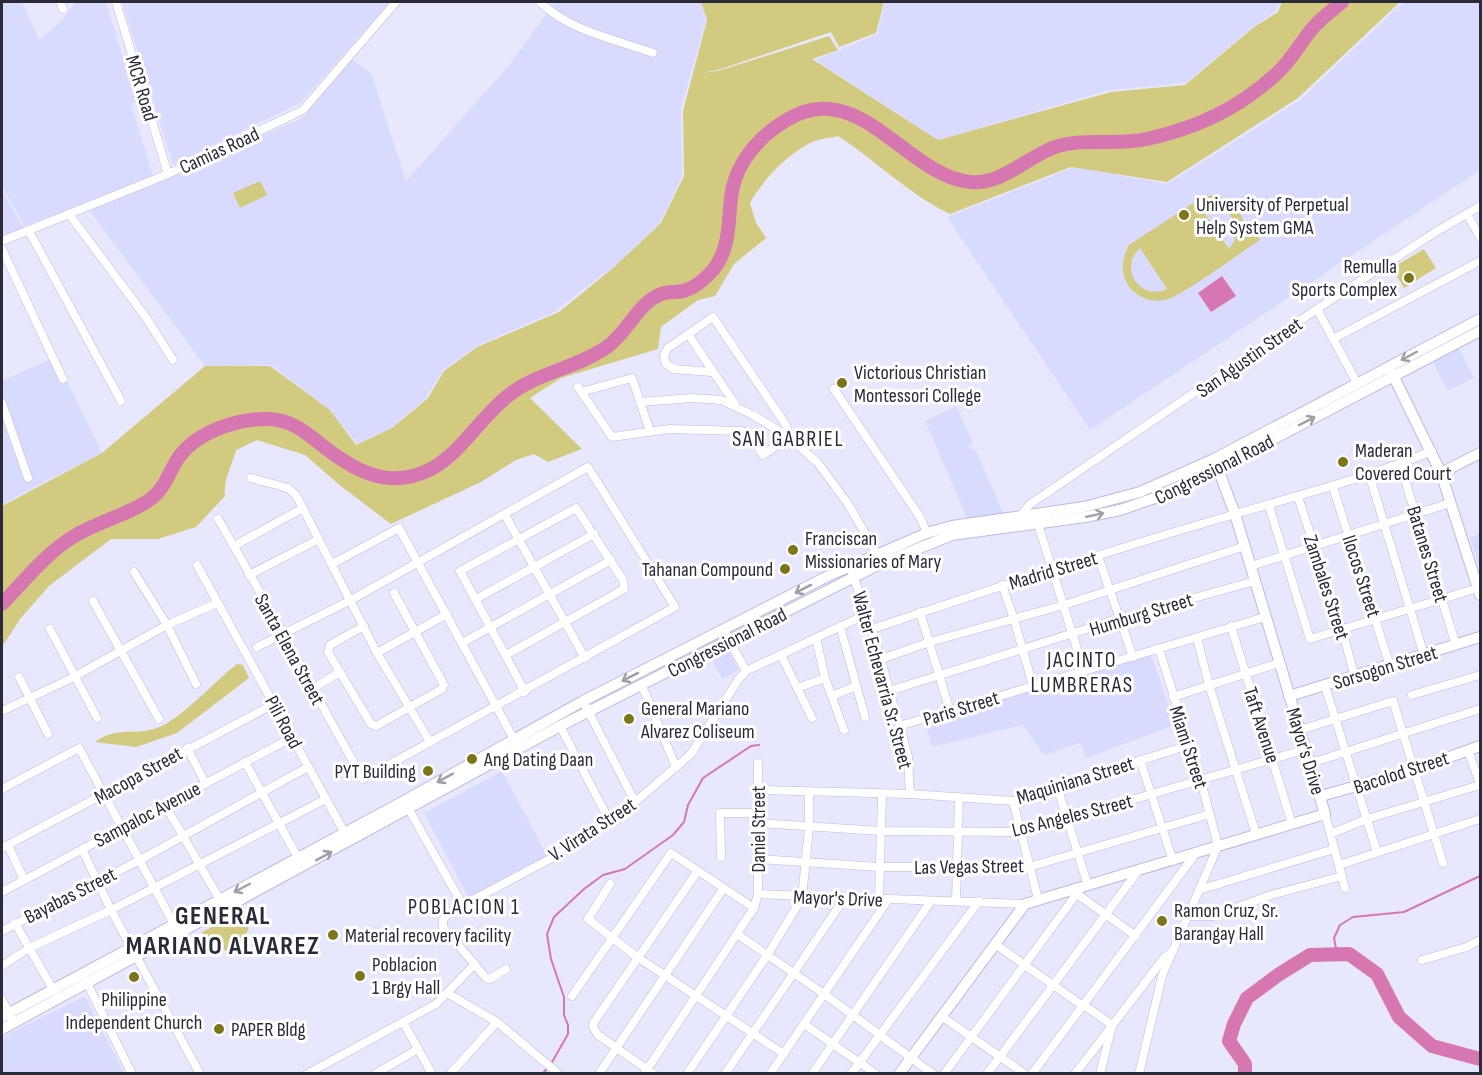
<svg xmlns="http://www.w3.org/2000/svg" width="1482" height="1075" font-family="'Sofia Sans Condensed',sans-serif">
<rect width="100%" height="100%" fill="#e7e8fe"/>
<!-- built -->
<g fill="#d9dbfe">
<polygon points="2,2 22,2 39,40 62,21 75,2 106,2 136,101 131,104 153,176 25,226 2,186"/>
<polygon points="122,2 391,2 300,103 173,165"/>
<polygon points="555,2 701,2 706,20 681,109 682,177 660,223 617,264 554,312 477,346 443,370 426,398 391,428 357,444 330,410 271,365 205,366 89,210 302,118 351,59 371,73 406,181 507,68"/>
<polygon points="885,2 1281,2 1276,11 1254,26 1186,83 1110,90 938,140 815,60 877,34"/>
<polygon points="1403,2 1480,2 1480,170 1090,430 947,217 1075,167 1167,184 1300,100"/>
<polygon points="2,190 24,228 2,236"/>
<polygon points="1459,349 1474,378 1448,391 1433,362"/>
<polygon points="55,357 102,453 2,504 2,381"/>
<polygon points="956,406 973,443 968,445 970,450 975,449 1005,517 969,522 925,421"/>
<polygon points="1480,534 1480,571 1470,537"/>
<polygon points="727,648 739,670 722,679 711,657"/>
<polygon points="1151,654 1175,725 1086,758 1080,743 1044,755 1023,725 932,747 925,723"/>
<polygon points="502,771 548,857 469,899 424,813"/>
<polygon points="85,996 124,1073 2,1073 2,1037"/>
</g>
<!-- green -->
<g fill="#d2cb7f" fill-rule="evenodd">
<path d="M701,2H884L876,33L839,47L831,32L718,70L700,73L718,71L829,36L838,50L812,59L938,140L1111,92L1185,85L1254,27L1278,12L1282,2H1400L1298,98L1167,182L1071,167L950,214C908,194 877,161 838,136C829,138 818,139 810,143C786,155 763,180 750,203L756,223L766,238L734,264L715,296L698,300L661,327L658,349L561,378L530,398L582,449L548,462L534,454L516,460L481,482L391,524L342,487L305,455L257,440L236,450C232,466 223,480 225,496L196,527L158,539H111L49,586L20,619L2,647V506L102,453L205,366H270L330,410L356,445L392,428L428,398L444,371L477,347L559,312L613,268L661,223L684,176L683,111L707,20Z"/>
<polygon points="260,181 267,195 240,208 233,193"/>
<path d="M1204,196C1231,193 1245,212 1246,237L1255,232L1260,240C1241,252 1183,296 1165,300C1151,303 1136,297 1128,285C1120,272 1122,258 1129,245ZM1206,206C1231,204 1246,229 1229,249L1201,208ZM1140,248L1167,289C1140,301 1118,268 1140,248Z"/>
<polygon points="1424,249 1436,268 1404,288 1392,268"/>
<path d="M237,664L243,665L249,678L177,733L136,747L95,742C116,726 134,736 157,728C179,721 216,680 237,664Z"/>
<polygon points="244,911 250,923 243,945 229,952 208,943 202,932"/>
</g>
<!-- water -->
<polygon fill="#d777b1" points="1222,276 1236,296 1211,312 1198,293"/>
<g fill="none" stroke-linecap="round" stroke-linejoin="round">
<!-- stream -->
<g stroke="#d777b1" stroke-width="2">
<polyline points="1337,954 1334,938 1340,925 1353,917 1404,912 1480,876"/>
<polyline points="551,1064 568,1034 568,1025 564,1015 564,997 551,959 547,934 554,917 584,889 603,875 625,869 673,835 684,822 688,805 703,778 751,746 759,745"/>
<polyline points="542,1074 547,1069"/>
</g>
<!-- river -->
<g stroke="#d777b1" stroke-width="14">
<path d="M2,604C24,581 48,551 76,535C99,521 131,514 152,498C166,487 169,471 179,457C198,431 239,418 270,419C299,421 313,440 335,455C365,476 394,487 429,470C461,454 480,417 509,395C538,372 577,368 607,347C627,333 638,303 661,294C669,291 679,293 686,290C696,287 706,278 713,270C730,249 728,224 731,198C735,161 763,131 796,115C863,84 909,176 970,182C1002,185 1027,157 1055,147C1085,137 1117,146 1147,139C1194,129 1238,109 1274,76C1289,64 1299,45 1311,30C1320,19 1331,11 1342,2"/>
<polyline points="1245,1074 1245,1064 1229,1041 1234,1024 1247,998 1278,975 1310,955 1349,954 1377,974 1399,1017 1432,1046 1480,1059"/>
</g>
<defs>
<g id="street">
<polyline points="60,2 63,9"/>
<polyline points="116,2 168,174"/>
<path d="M540,2C570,31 614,39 653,53"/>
<polyline points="69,214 145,316 173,360"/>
<polyline points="1467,214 1480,237"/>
<polyline points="29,231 121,401"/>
<polyline points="2,241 168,174 303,110 396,2"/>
<polyline points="2,249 63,379"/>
<polyline points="1317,309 1357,383"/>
<polyline points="688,334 735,404"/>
<polyline points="1335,338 1480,261"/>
<polyline points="578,387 612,437 669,429 742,431 750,435 763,455 789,437 786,425 713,317 668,348 664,355 666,364 674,369 712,372"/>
<polyline points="834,389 920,517 927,533"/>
<polyline points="581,392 632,378 650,431"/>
<polyline points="640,402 692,398 721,400 753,415 789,437 818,463 848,504 880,559"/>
<polyline points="2,403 28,478"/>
<polyline points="1400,464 1456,645"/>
<polyline points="1369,474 1424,655"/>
<polyline points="251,478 288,488 296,495 377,653 430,742"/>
<polyline points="1333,487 1390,666"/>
<polyline points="1298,497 1342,630 1355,677"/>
<polyline points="1269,506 1310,639 1478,588"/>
<polyline points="1022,514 1029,505 1317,309 1434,233 1480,206"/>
<polyline points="505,515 585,658"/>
<path d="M218,519C269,605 314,693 363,779L675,607L588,467L351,600L257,647"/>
<polyline points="1037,521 1084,671"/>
<polyline points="234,546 303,508"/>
<polyline points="1098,556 1133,657"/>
<polyline points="332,564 399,528 516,743"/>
<polyline points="197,565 347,837"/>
<polyline points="1251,566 1450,503"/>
<polyline points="850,567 872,629 908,756 910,794"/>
<polyline points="134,572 167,625 196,684"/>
<polyline points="249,575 319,539"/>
<polyline points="1002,585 1014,619 1033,686"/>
<polyline points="476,599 594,534"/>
<polyline points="93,601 159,719"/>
<polyline points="920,612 950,711"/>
<polyline points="364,626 330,645 328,652 371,724 376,726 442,689 444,685 394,593"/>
<polyline points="840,626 865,717"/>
<polyline points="1231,626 1292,824"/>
<polyline points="50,629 97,718"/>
<polyline points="723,629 746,671"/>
<path d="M872,629C991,589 1111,550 1232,515C1299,495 1367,478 1432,451"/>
<polyline points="816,638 825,678 844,730"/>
<polyline points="1197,638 1209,685 1256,834"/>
<polyline points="462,643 611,560"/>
<polyline points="377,653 447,614"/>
<polyline points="506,655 624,589 623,580 576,508 460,571 525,692"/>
<polyline points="781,655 812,718"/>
<polyline points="881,659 930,642 1064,605 1245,546"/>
<polyline points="19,677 48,734"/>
<polyline points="642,686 676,767"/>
<polyline points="1325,686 1377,852"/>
<polyline points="797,688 825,678"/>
<polyline points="312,689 340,672"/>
<polyline points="889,691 1118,619 1255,581"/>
<polyline points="1412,695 1480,675"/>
<polyline points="832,696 856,686"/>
<polyline points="1173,697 1279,663"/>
<polyline points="583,701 635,802"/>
<polyline points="2,711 70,679 167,625 217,603"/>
<polyline points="560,726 609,820"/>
<polyline points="899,726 1265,617"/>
<polyline points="1300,730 1393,701 1443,863"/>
<polyline points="187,748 206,784"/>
<polyline points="1468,750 1480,784"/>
<polyline points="1140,760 1173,861"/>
<polyline points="245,762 298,858"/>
<polyline points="1311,763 1480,709"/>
<polyline points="1057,786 1088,886"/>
<polyline points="2,789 79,748 176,928"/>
<polyline points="758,790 910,794 1013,801 1189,745"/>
<polyline points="1013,801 1038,899"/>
<polyline points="165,805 220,900"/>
<polyline points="407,806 462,904"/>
<polyline points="1325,814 1345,888"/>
<polyline points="759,823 881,831 1021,832 1307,749"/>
<polyline points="1330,834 1367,819 1480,785"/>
<polyline points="8,845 24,880"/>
<polyline points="2,848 274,704"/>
<polyline points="82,849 111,910 200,1074"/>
<polyline points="721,857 720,813 758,813"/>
<polyline points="757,859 879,867 1029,867 1210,814"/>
<polyline points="1339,865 1480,819"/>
<polyline points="610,884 588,919 637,957 784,1054"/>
<polyline points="1199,890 1334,849"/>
<polyline points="2,892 293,737"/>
<polyline points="758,894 1025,904"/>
<polyline points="1077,894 1136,936"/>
<polyline points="879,900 882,794"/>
<polyline points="888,900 824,994 933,1074"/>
<polyline points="956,900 959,797"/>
<polyline points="1189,916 1213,916 1271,895 1342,876"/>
<polyline points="15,923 54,991"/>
<polyline points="2,931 140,860 308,767"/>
<polyline points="737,934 824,994 770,1074"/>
<polyline points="995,944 1083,1006"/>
<polyline points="1422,960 1467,947 1480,940"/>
<polyline points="2,966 29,948 111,910 326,799"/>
<polyline points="506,969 490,979 486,978 443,927 443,920 448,913 554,857 635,802 691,754 738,680 746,671 867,614"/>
<polyline points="86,981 132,1074"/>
<polyline points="447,993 497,1022 559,1074"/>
<polyline points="572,996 671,853 754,908"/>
<polyline points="2,1000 11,1017"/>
<polyline points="1084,1005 1112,1025 1100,1074"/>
<polyline points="941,1016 1025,1074"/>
<polyline points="403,1022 432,1074"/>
<polyline points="804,1024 876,1074"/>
<polyline points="307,1074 436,1004 475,964"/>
<polyline points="375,1074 418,1049"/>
<polyline points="450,1074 497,1022"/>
<polyline points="599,1074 723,889"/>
<polyline points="644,1074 754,908 758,894 758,763"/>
<polyline points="654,1074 598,1035 593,1027 594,1022 697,872"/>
<polyline points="687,1074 768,954 802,898 809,828 809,793"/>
<polyline points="725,1074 844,899"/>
<polyline points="812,1074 931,901"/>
<polyline points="851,1074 979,901"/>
<polyline points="944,1074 1081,888"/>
<polyline points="987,1074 1138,871"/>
<polyline points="1032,1074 1196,853"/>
<polyline points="1075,1074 1164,958 1173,951"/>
<polyline points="1139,1074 1162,976 1218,846 1201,781 1159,649"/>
</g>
<g id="secondary">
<polyline points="1391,371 1441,473 1480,595"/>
<polyline points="1441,473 1480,453"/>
<polyline points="1289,696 1480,637"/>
<polyline points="1321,796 1413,770 1480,746"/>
<polyline points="2,1017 404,801 583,701 828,576 927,533 952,526 1084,507 1140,492 1214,459 1480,319"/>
<polyline points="2,1029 560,726 882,563 952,535 1085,517 1120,510 1172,492 1480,331"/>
<polyline points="899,1074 1025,904 1325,814 1235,514 1215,461"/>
</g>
</defs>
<!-- street casing -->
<use href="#street" stroke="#babbdf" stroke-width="9"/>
<!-- secondary casing -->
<use href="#secondary" stroke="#babbdf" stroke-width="12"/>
<!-- street -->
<use href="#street" stroke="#fff" stroke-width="8"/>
<!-- secondary -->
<use href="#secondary" stroke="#fff" stroke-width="10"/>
</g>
<!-- one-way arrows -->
<defs><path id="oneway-shaft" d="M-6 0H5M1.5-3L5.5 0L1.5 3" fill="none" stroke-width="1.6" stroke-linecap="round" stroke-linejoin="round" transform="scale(1.5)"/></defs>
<g stroke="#9f9fa5">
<use href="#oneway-shaft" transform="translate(1409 356) rotate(152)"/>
<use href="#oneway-shaft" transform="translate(1307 421) rotate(-27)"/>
<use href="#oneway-shaft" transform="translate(1095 515) rotate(-12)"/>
<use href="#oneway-shaft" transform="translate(803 589) rotate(153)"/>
<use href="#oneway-shaft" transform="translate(630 677) rotate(153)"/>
<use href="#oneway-shaft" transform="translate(445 778) rotate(151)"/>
<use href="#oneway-shaft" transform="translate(324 856) rotate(-29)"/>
<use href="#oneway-shaft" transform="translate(242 888) rotate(152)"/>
</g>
<!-- markers -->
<g fill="#7d7518" stroke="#fff" stroke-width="2">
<circle cx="1184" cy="215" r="6"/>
<circle cx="1409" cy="278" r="6"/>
<circle cx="842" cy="383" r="6"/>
<circle cx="1343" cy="462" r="6"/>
<circle cx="793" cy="550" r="6"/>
<circle cx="785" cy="569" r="6"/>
<circle cx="629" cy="719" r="6"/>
<circle cx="472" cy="759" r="6"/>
<circle cx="428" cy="771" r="6"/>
<circle cx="1162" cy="921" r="6"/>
<circle cx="333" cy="935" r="6"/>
<circle cx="360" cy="976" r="6"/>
<circle cx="134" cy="977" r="6"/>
<circle cx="219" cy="1029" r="6"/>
</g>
<g text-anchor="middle" stroke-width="6" stroke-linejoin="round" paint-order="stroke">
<!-- street labels -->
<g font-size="20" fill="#2a2a38" stroke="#fff">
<text transform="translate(142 88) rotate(73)" y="7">MCR Road</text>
<text transform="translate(219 150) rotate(-25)" y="7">Camias Road</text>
<text transform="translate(1249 357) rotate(-35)" y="7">San Agustin Street</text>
<text transform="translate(1214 469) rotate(-27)" y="7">Congressional Road</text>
<text transform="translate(1428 554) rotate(73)" y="7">Batanes Street</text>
<text transform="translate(1053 570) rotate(-17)" y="7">Madrid Street</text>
<text transform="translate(1362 576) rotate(72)" y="7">Ilocos Street</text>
<text transform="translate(1327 587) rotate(72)" y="7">Zambales Street</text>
<text transform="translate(1141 614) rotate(-17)" y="7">Humburg Street</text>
<text transform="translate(727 642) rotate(-27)" y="7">Congressional Road</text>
<text transform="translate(290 649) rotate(61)" y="7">Santa Elena Street</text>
<text transform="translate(1385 667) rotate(-17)" y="7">Sorsogon Street</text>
<text transform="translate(883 680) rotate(75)" y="7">Walter Echevarria Sr. Street</text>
<text transform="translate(961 708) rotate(-17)" y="7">Paris Street</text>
<text transform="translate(284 722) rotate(62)" y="7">Pili Road</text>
<text transform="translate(1262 725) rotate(72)" y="7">Taft Avenue</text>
<text transform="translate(1189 747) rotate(72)" y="7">Miami Street</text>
<text transform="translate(1306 751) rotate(73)" y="7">Mayor's Drive</text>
<text transform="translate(1401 772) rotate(-18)" y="7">Bacolod Street</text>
<text transform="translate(138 775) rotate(-29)" y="7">Macopa Street</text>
<text transform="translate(1075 780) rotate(-17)" y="7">Maquiniana Street</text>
<text transform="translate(147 814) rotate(-28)" y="7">Sampaloc Avenue</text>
<text transform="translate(1072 815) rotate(-14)" y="7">Los Angeles Street</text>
<text transform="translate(592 829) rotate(-33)" y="7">V. Virata Street</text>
<text transform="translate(758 829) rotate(-90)" y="7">Daniel Street</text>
<text transform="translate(969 866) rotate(-1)" y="7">Las Vegas Street</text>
<text transform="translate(70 895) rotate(-27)" y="7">Bayabas Street</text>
<text transform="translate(838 898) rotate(2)" y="7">Mayor's Drive</text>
</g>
<!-- poi labels -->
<g font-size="20" fill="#2a2a38" stroke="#fff" text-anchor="start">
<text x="1196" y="211">University of Perpetual<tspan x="1196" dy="23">Help System GMA</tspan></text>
<text x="1397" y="273" text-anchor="end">Remulla<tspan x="1397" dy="23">Sports Complex</tspan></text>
<text x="854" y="379">Victorious Christian<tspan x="854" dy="23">Montessori College</tspan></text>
<text x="1355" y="457">Maderan<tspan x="1355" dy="23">Covered Court</tspan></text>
<text x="805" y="545">Franciscan<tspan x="805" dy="23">Missionaries of Mary</tspan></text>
<text x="773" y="576" text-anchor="end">Tahanan Compound</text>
<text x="641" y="715">General Mariano<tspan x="641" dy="23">Alvarez Coliseum</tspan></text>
<text x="484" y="766">Ang Dating Daan</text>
<text x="416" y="778" text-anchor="end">PYT Building</text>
<text x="1174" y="917">Ramon Cruz, Sr.<tspan x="1174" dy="23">Barangay Hall</tspan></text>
<text x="345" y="942">Material recovery facility</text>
<text x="372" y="971">Poblacion<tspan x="372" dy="23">1 Brgy Hall</tspan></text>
<text x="134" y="1006" text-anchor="middle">Philippine<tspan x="134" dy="23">Independent Church</tspan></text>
<text x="231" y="1036">PAPER Bldg</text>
</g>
<!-- quarter labels -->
<g font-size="22" letter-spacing="1.5" fill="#2a2a38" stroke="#fff">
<text x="788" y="446">SAN GABRIEL</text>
<text x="1082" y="667">JACINTO<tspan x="1082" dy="25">LUMBRERAS</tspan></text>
<text x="464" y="914">POBLACION 1</text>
</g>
<!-- district labels -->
<g font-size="26" font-weight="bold" letter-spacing="1.5" fill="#2a2a38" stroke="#fff">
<text x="223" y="924">GENERAL<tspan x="223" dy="30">MARIANO ALVAREZ</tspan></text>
</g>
</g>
<!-- border -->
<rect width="1482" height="1075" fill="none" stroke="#2a2a38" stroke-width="6"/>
</svg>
